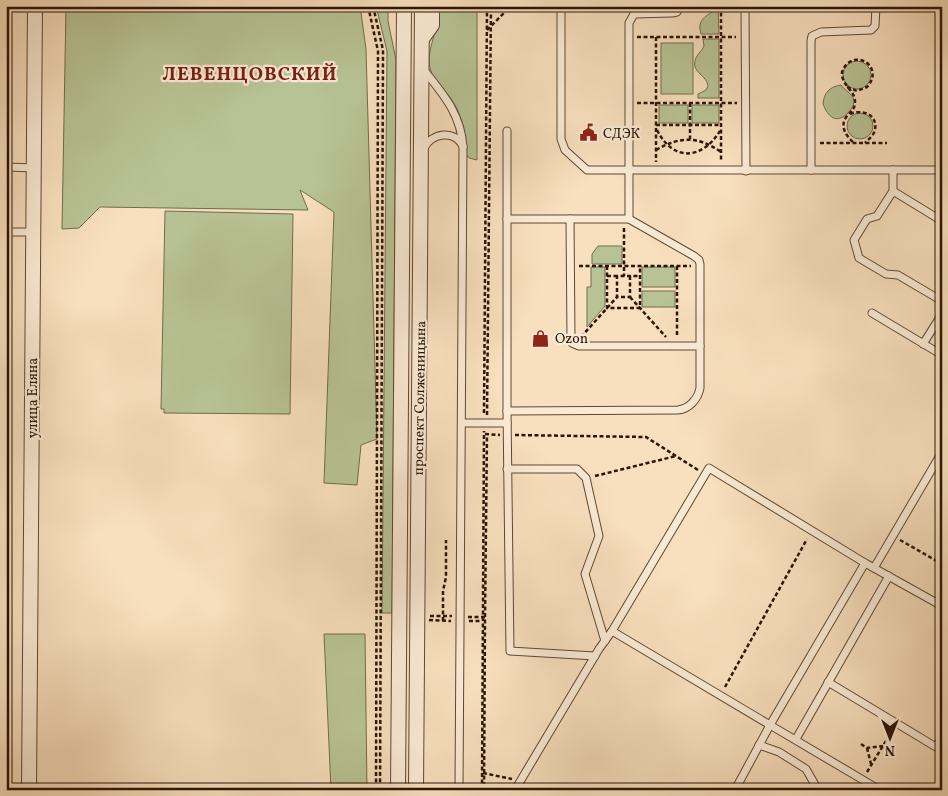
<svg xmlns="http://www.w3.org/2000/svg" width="948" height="796" font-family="Vollkorn,serif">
<rect width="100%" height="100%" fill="#f8dfbd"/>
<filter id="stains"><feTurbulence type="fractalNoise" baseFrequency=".004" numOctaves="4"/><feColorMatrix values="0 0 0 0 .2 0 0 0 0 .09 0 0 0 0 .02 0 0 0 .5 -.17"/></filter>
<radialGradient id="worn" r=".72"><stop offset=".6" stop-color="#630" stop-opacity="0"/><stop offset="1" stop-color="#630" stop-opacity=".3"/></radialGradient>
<!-- green -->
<g fill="#b8c395" stroke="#716c4e">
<polygon points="66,6 360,6 366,49 377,439 361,445 357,485 324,483 334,212 300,190 308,210 100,207 79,228 62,229"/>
<polygon points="376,6 388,6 388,21 396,60 392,613 382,613 387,51"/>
<path d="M437,6H477V160L469,158L466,154C466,134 462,112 449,96C443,88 434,81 431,71C425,56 435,37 437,22C437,17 437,11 437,6Z"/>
<path d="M716,6H718L719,34H701C697,21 704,17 714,11Z"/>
<path d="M703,39H719V98H698V94L706,90L708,86C707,75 692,73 695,61C696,55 702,51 704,46Z"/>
<rect x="661" y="43" width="32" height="51"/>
<circle cx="857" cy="75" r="14"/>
<path d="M841,85C845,91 851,92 854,100C854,107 851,109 847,114C836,124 828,117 823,104C824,93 829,87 841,85Z"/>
<rect x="659" y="105" width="29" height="18"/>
<rect x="692" y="105" width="27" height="18"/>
<circle cx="860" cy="126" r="13"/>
<polygon points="165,211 293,214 290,414 164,413 164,409 161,409"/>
<polygon points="598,246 622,246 622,264 592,264 592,254"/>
<polygon points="591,267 605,267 605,306 587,327 587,287 591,287"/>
<rect x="642" y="267" width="33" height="20"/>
<rect x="642" y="291" width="33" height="16"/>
<polygon points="324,634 365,634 367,790 331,790"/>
</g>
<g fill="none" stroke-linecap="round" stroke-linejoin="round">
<defs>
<g id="service">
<polyline points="561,6 561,139 565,150 587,170 942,170"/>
<polyline points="745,6 746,171"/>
<path d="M423,69C443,94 461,114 463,147L459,790"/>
<polyline points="507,131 507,411"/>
<path d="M424,148C432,133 454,129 463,146"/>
<polyline points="6,167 34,168"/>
<polyline points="811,170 811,41 812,36 821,32 871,30 875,26 876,6"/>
<polyline points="893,170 893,191 877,216 867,219 854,240 859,258 886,274 898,275 942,301"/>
<polyline points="893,191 942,221"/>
<path d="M507,219H629L694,256L699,260L700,264V388C698,399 689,409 678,410L507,411L510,651L595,656"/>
<polyline points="570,219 571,338 572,343 579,346 700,346"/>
<polyline points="629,219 629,23 634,14 672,13 677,12 680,6"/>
<polyline points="6,232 33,232"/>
<polyline points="872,313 942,355"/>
<polyline points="923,344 942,314"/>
<polyline points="462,423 507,423"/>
<polyline points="507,469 577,469 586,478 599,536 585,574 605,641"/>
<polyline points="874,568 942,452"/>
<polyline points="612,631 770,725 865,563"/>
<polyline points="828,682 936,747 942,738"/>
<polyline points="796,739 889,576"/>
<polyline points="759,745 779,752 806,769 818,790"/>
<polyline points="515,790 599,649 612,631 709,468 865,563 942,606"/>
<polyline points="735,790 770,725 880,790"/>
</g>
<g id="minor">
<polyline points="422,39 432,25 432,6"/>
<polyline points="29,790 35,6"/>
<polyline points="398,790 404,6"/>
<polyline points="416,790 422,6"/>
</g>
</defs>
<!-- service casing -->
<use href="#service" stroke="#5e4834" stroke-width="9"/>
<!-- minor casing -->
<use href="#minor" stroke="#5e4834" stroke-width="16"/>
<!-- path -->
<g stroke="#2a1506" stroke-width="2.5" stroke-dasharray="4 2.5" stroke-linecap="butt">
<polyline points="368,6 378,51 376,790"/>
<polyline points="373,6 383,50 380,790"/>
<polyline points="721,6 721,162"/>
<polyline points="487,30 511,6"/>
<polyline points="637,37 736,37"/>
<polyline points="656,37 656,162"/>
<path d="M847,87L857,91L867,87C886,66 852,46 842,72C841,86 856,90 855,103C855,109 851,111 847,116C839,126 846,136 854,143"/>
<polyline points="637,103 737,103"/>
<polyline points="690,103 690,139"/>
<path d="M850,114C862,109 878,114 875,130C874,135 869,139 865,143"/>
<polyline points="656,125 721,125"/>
<path d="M657,130C673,162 702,160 720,131"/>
<polyline points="820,143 887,143"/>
<path d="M656,150C680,136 698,136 721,152"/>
<polyline points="624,228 624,276"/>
<polyline points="579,266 691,266"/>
<polyline points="607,266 607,308 640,308 640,266"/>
<polyline points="677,266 677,337"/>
<polyline points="607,276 617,276"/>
<path d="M630,276V297H617V276C625,276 632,276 640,276"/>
<polyline points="630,297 666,337"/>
<polyline points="581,337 617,297"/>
<polyline points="484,413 487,6"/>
<polyline points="487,415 491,6"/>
<polyline points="485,434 500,435"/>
<polyline points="515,435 646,437 698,470"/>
<polyline points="595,476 676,456"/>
<polyline points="900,540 942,564"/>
<polyline points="430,616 452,616"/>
<polyline points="468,617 485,617 484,790"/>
<polyline points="485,617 487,433"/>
<polyline points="429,620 451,621"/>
<polyline points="443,621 443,591 446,577 446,540"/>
<polyline points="469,621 482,621"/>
<polyline points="725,687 807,539"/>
<polyline points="861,744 867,748 883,746"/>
<polyline points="867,748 871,764"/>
<polyline points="867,772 892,731"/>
<polyline points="483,773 512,779"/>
<polyline points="529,786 535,790"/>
<polyline points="482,790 484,431"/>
</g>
<!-- service -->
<use href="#service" stroke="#faead4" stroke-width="7"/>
<!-- minor -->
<use href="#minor" stroke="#faead4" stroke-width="14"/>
</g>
<!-- icons -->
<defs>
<symbol id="civic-bare" viewBox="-9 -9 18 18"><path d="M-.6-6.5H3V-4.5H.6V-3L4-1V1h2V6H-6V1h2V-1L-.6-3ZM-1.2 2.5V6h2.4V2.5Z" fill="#8f2418" stroke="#faead4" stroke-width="2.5" paint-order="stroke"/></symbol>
<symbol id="shop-bare" viewBox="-9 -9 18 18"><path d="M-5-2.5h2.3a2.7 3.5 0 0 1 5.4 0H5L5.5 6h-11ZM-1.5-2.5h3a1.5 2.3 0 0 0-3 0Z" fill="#8f2418" stroke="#faead4" stroke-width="2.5" paint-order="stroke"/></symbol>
</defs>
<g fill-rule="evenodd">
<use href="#civic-bare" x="576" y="120" width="25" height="25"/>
<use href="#shop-bare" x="528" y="326" width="25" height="25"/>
</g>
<g text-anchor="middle" stroke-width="4.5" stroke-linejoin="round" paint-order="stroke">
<!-- poi labels -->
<g font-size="14" fill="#2a1506" stroke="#faead4" text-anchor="start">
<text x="603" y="138">СДЭК</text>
<text x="555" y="343">Ozon</text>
</g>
<!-- street labels -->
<g font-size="14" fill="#2a1506" stroke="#faead4">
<text transform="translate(32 398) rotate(-90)" y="5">улица Еляна</text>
<text transform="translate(419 398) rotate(-89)" y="5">проспект Солженицына</text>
</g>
<!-- district labels -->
<g font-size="19" font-weight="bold" letter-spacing="1" fill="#7a1f14" stroke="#faead4">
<text x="250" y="80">ЛЕВЕНЦОВСКИЙ</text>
</g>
</g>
<!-- margin -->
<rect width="948" height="796" fill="none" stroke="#f8dfbd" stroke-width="25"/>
<rect x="8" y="8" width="933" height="781" fill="none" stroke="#2a1506" stroke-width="2.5"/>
<rect x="12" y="12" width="923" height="771" fill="none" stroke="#2a1506"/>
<!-- north arrow -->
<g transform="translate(890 738) rotate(180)" stroke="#faead4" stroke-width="4" paint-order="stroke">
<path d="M0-4L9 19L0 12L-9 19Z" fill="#2a1506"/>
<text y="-8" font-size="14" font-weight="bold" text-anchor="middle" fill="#2a1506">N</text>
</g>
<rect width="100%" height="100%" filter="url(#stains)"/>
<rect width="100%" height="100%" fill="url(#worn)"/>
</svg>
